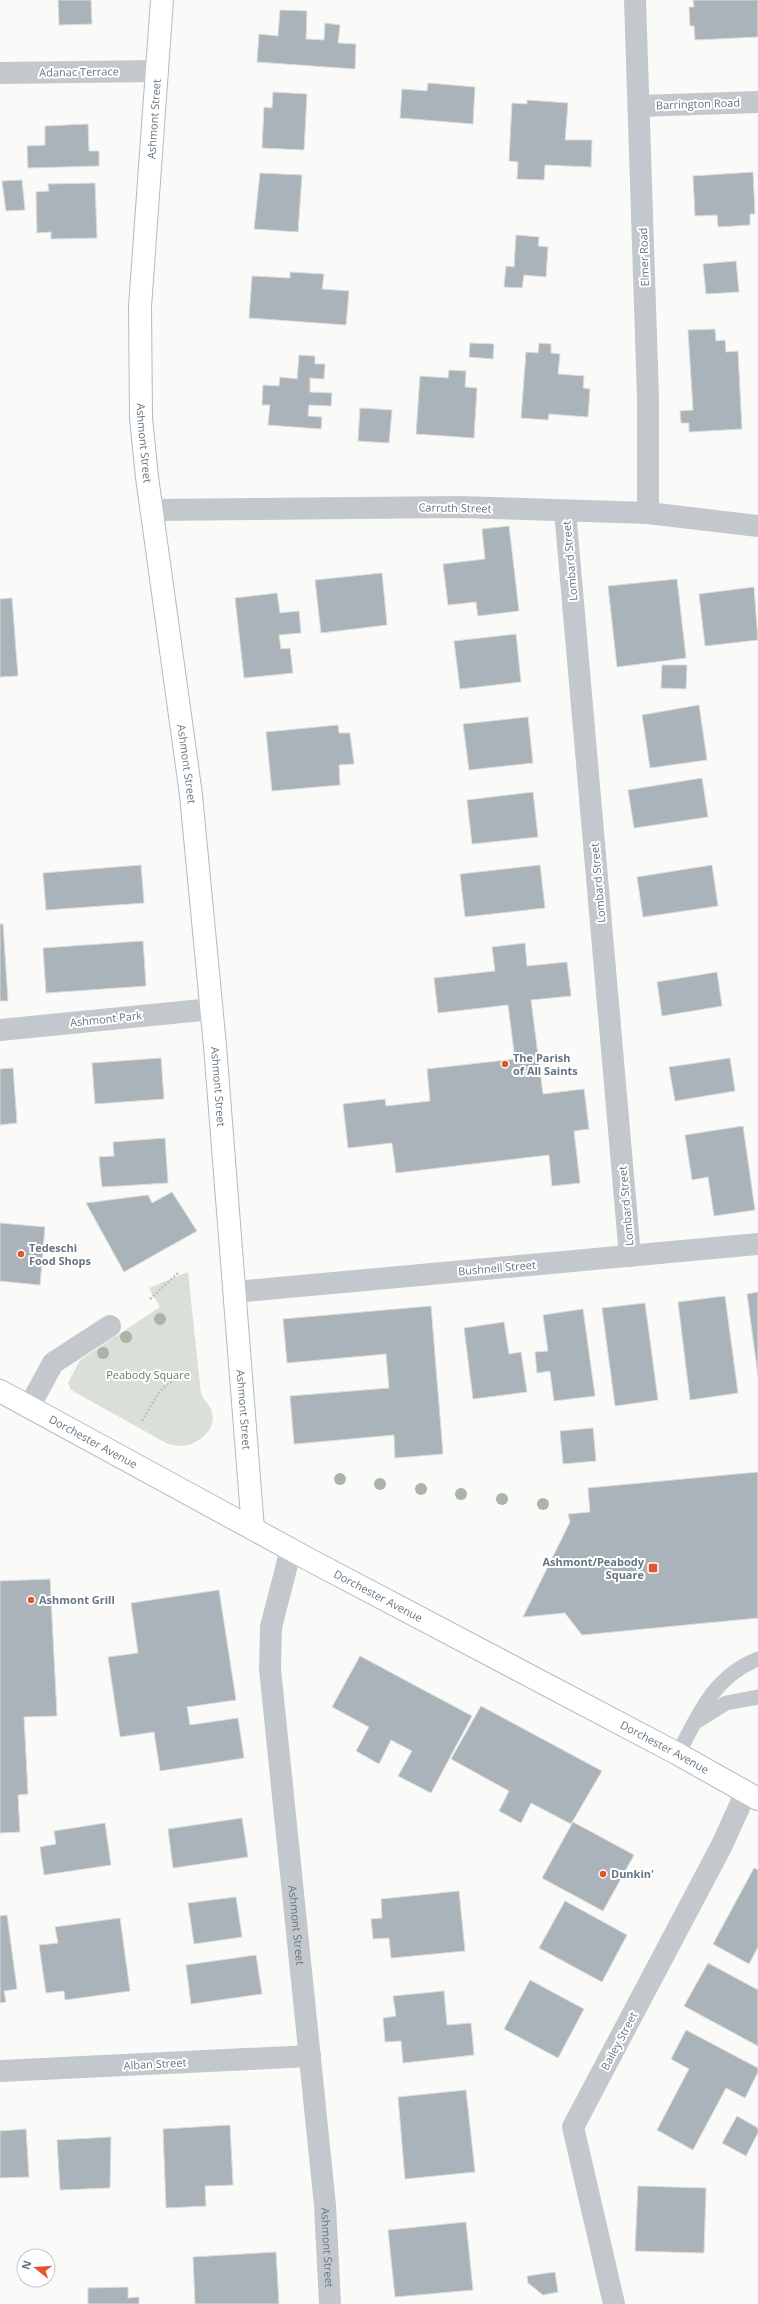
<svg xmlns="http://www.w3.org/2000/svg" width="758" height="2304" font-family="'Open Sans',sans-serif">
<rect width="100%" height="100%" fill="#fafaf8"/>
<!-- green -->
<path fill="#dadfd7" d="M188,1272L201,1394C204,1401 211,1405 212,1413C217,1430 196,1446 181,1446C176,1446 171,1444 166,1443L71,1390L68,1383L80,1360L160,1307L149,1288Z"/>
<!-- building -->
<g fill="#aab3b9" stroke="#dcdcda">
<polygon points="58,0 91,0 92,24 59,25"/>
<polygon points="693,0 758,0 758,37 695,40 694,26 690,26 689,7 694,7"/>
<polygon points="280,10 307,11 306,39 324,40 325,23 340,25 338,43 356,44 355,69 257,62 259,34 278,36"/>
<polygon points="428,83 475,87 473,124 400,118 402,89 427,91"/>
<polygon points="273,92 307,94 304,150 262,148 264,107 272,108"/>
<polygon points="527,100 568,103 565,140 592,140 591,167 545,165 544,180 517,179 518,162 509,161 512,103 527,104"/>
<polygon points="88,124 89,151 99,151 99,166 28,168 27,146 45,145 45,126"/>
<polygon points="753,172 755,214 750,214 750,225 718,227 717,215 695,216 693,176"/>
<polygon points="260,173 302,175 298,232 254,229"/>
<polygon points="22,180 25,210 6,211 2,181"/>
<polygon points="95,183 97,238 51,239 51,232 37,233 36,192 49,191 48,184"/>
<polygon points="516,235 539,237 538,246 548,247 546,277 524,275 522,288 504,287 506,266 514,267"/>
<polygon points="736,261 739,292 706,294 703,264"/>
<polygon points="290,272 324,274 322,289 349,291 346,325 249,318 252,276 290,278"/>
<polygon points="715,329 716,341 725,340 726,352 738,351 742,429 689,432 689,423 681,423 680,411 693,410 688,330"/>
<polygon points="470,343 494,344 493,359 469,357"/>
<polygon points="539,343 551,344 551,353 560,354 558,374 584,376 583,388 590,389 588,417 549,414 548,420 521,418 526,352 538,353"/>
<polygon points="299,355 315,356 315,364 325,364 324,379 310,378 310,392 332,393 331,406 309,405 308,416 322,417 321,429 268,425 270,405 262,405 263,385 279,386 280,377 297,379"/>
<polygon points="449,370 466,371 465,387 477,388 474,438 416,434 420,376 448,378"/>
<polygon points="360,408 392,410 389,443 358,441"/>
<polygon points="509,526 519,611 478,616 476,602 448,605 443,564 485,559 482,529"/>
<polygon points="382,573 387,625 321,633 315,580"/>
<polygon points="677,579 686,658 617,667 608,586"/>
<polygon points="754,587 758,640 705,646 699,594"/>
<polygon points="277,593 280,613 299,611 301,633 279,635 281,649 290,648 293,673 244,678 235,598"/>
<polygon points="12,598 18,676 0,677 0,599"/>
<polygon points="516,634 521,682 460,689 454,641"/>
<polygon points="662,665 687,665 686,689 661,688"/>
<polygon points="699,705 707,760 650,768 642,715"/>
<polygon points="528,717 533,763 469,770 463,724"/>
<polygon points="338,725 339,733 350,733 354,764 339,765 340,785 272,791 266,732"/>
<polygon points="702,778 708,817 634,828 628,790"/>
<polygon points="533,792 538,837 472,844 467,800"/>
<polygon points="141,865 144,903 46,910 43,873"/>
<polygon points="540,865 545,908 465,917 460,874"/>
<polygon points="712,865 718,906 643,917 637,877"/>
<polygon points="0,924 3,924 8,1001 0,1001"/>
<polygon points="143,941 146,986 46,993 43,948"/>
<polygon points="525,943 527,966 567,962 571,996 531,1000 543,1094 584,1089 589,1129 574,1131 580,1183 552,1186 549,1155 396,1173 392,1143 348,1148 343,1104 385,1099 386,1106 430,1101 427,1069 515,1059 508,1005 438,1013 434,978 495,971 492,947"/>
<polygon points="717,972 722,1006 662,1016 657,982"/>
<polygon points="161,1058 164,1099 95,1104 92,1063"/>
<polygon points="730,1058 735,1091 675,1101 669,1067"/>
<polygon points="13,1068 17,1123 0,1125 0,1069"/>
<polygon points="743,1126 755,1210 714,1216 708,1177 692,1180 685,1135"/>
<polygon points="165,1138 168,1183 102,1187 99,1157 114,1156 113,1142"/>
<polygon points="172,1192 197,1231 124,1272 86,1203 148,1195 152,1203"/>
<polygon points="0,1223 45,1227 40,1285 0,1281"/>
<polygon points="758,1292 758,1376 747,1294"/>
<polygon points="725,1296 738,1393 690,1400 678,1302"/>
<polygon points="645,1303 658,1400 615,1406 602,1308"/>
<polygon points="431,1306 443,1454 395,1458 394,1435 294,1444 290,1396 389,1388 386,1354 287,1363 283,1319"/>
<polygon points="583,1309 595,1396 554,1401 550,1371 537,1373 535,1352 548,1351 543,1315"/>
<polygon points="504,1322 509,1354 521,1352 527,1392 473,1399 464,1328"/>
<polygon points="593,1428 596,1461 563,1464 560,1431"/>
<polygon points="758,1472 758,1618 582,1635 565,1613 523,1617 570,1522 568,1514 590,1512 588,1488"/>
<polygon points="50,1579 57,1716 24,1717 28,1794 18,1795 20,1832 0,1833 0,1581"/>
<polygon points="219,1590 236,1700 187,1707 190,1725 238,1718 244,1758 160,1771 154,1732 120,1737 108,1657 138,1653 131,1603"/>
<polygon points="360,1656 472,1716 431,1793 398,1776 412,1751 391,1740 379,1764 356,1751 369,1727 332,1707"/>
<polygon points="481,1706 602,1771 571,1824 531,1803 521,1823 499,1811 509,1791 451,1759"/>
<polygon points="242,1818 248,1857 173,1868 168,1829"/>
<polygon points="573,1822 634,1855 603,1911 542,1878"/>
<polygon points="105,1823 111,1865 44,1875 40,1847 56,1844 54,1831"/>
<polygon points="754,1868 758,1870 758,1947 749,1964 713,1944"/>
<polygon points="459,1891 465,1951 391,1958 389,1938 373,1939 371,1919 382,1918 381,1899"/>
<polygon points="236,1897 242,1937 194,1944 188,1903"/>
<polygon points="565,1901 627,1935 602,1982 539,1948"/>
<polygon points="7,1915 17,1989 4,1991 6,2002 0,2003 0,1916"/>
<polygon points="120,1918 130,1991 65,2000 64,1991 46,1993 39,1945 58,1943 55,1927"/>
<polygon points="256,1955 262,1994 191,2004 186,1965"/>
<polygon points="708,1963 758,1990 758,2046 684,2006"/>
<polygon points="530,1980 584,2009 558,2058 504,2029"/>
<polygon points="444,1991 447,2025 471,2023 474,2055 403,2063 401,2041 385,2042 383,2018 396,2016 393,1996"/>
<polygon points="686,2030 758,2068 758,2072 745,2098 726,2088 693,2150 657,2130 689,2069 671,2059"/>
<polygon points="466,2090 475,2172 405,2179 398,2097"/>
<polygon points="737,2116 758,2128 758,2133 746,2156 722,2143"/>
<polygon points="230,2125 233,2185 205,2186 206,2206 166,2208 163,2129"/>
<polygon points="26,2129 29,2177 0,2178 0,2131"/>
<polygon points="111,2137 110,2188 60,2190 57,2140"/>
<polygon points="638,2186 706,2188 704,2253 635,2251"/>
<polygon points="466,2222 473,2290 395,2297 388,2230"/>
<polygon points="276,2252 279,2304 195,2304 193,2257"/>
<polygon points="555,2272 558,2292 543,2295 528,2283 527,2276"/>
<polygon points="128,2287 128,2298 139,2297 139,2304 88,2304 88,2288"/>
</g>
<g fill="none" stroke-linecap="round" stroke-linejoin="round">
<defs>
<g id="secondary">
<path id="s2" d="M162,0L140,307L141,418L147,477L191,795L215,1046L253,1529"/>
</g>
<g id="primary">
<path id="s3" d="M0,1391L310,1560L678,1754L758,1799"/>
</g>
</defs>
<!-- secondary casing -->
<use href="#secondary" stroke="#b3babf" stroke-width="24"/>
<!-- primary casing -->
<use href="#primary" stroke="#b5babe" stroke-width="24"/>
<!-- path -->
<g stroke="#bbbfc2" stroke-width="2.5" stroke-dasharray="2 2" stroke-linecap="butt">
<polyline points="150,1299 178,1273"/>
<path d="M142,1421C157,1396 161,1381 191,1373"/>
</g>
<!-- service -->
<g stroke="#c3c8cc" stroke-width="15">
<polyline points="699,1720 726,1703 758,1697"/>
<path d="M678,1754C699,1714 713,1677 758,1659"/>
</g>
<!-- minor -->
<g stroke="#c3c8cc" stroke-width="22">
<polyline points="635,0 648,398 648,513"/>
<polyline points="0,73 157,71"/>
<polyline points="639,106 758,102"/>
<polyline points="151,510 459,507 648,513 758,526"/>
<polyline points="565,511 630,1256"/>
<polyline points="0,1030 212,1009"/>
<polyline points="235,1292 758,1244"/>
<polyline points="29,1407 53,1363 110,1326"/>
<polyline points="0,2071 310,2056"/>
<polyline points="614,2304 573,2127 722,1845 746,1792"/>
</g>
<!-- tertiary -->
<path stroke="#c3c8cc" stroke-width="22" id="s1" d="M291,1549L271,1627L270,1669L325,2205L330,2304"/>
<!-- secondary -->
<use href="#secondary" stroke="#fff" stroke-width="22"/>
<!-- primary -->
<use href="#primary" stroke="#fff" stroke-width="22"/>
</g>
<!-- trees -->
<g fill="#aab4a7">
<circle cx="160" cy="1319" r="6"/>
<circle cx="126" cy="1337" r="6"/>
<circle cx="103" cy="1353" r="6"/>
<circle cx="340" cy="1479" r="6"/>
<circle cx="380" cy="1484" r="6"/>
<circle cx="421" cy="1489" r="6"/>
<circle cx="461" cy="1494" r="6"/>
<circle cx="502" cy="1499" r="6"/>
<circle cx="543" cy="1504" r="6"/>
</g>
<!-- markers -->
<g fill="#e4572e" stroke="#fff" stroke-width="1.5">
<circle cx="505" cy="1064" r="4"/>
<circle cx="21" cy="1254" r="4"/>
<rect x="648" y="1563" width="10" height="10" rx="2"/>
<circle cx="31" cy="1600" r="4"/>
<circle cx="603" cy="1874" r="4"/>
</g>
<g text-anchor="middle" stroke-width="4" stroke-linejoin="round" paint-order="stroke">
<!-- street labels -->
<g font-size="11" fill="#657683" stroke="#fff">
<text transform="translate(79 72) rotate(-1)" y="4">Adanac Terrace</text>
<text transform="translate(698 104) rotate(-2)" y="4">Barrington Road</text>
<text transform="translate(154 119) rotate(-86)" y="4">Ashmont Street</text>
<text transform="translate(644 257) rotate(-92)" y="4">Elmer Road</text>
<text dy="4" stroke="none"><textPath href="#s2" startOffset="444">Ashmont Street</textPath></text>
<text transform="translate(455 508) rotate(1)" y="4">Carruth Street</text>
<text transform="translate(570 561) rotate(-95)" y="4">Lombard Street</text>
<text dy="4" stroke="none"><textPath href="#s2" startOffset="768">Ashmont Street</textPath></text>
<text transform="translate(598 883) rotate(-95)" y="4">Lombard Street</text>
<text transform="translate(106 1019) rotate(-6)" y="4">Ashmont Park</text>
<text dy="4" stroke="none"><textPath href="#s2" startOffset="1092">Ashmont Street</textPath></text>
<text transform="translate(626 1206) rotate(-95)" y="4">Lombard Street</text>
<text transform="translate(497 1268) rotate(-5)" y="4">Bushnell Street</text>
<text dy="4" stroke="none"><textPath href="#s2" startOffset="1416">Ashmont Street</textPath></text>
<text dy="4" stroke="none"><textPath href="#s3" startOffset="106">Dorchester Avenue</textPath></text>
<text dy="4" stroke="none"><textPath href="#s3" startOffset="430">Dorchester Avenue</textPath></text>
<text dy="4" stroke="none"><textPath href="#s3" startOffset="754">Dorchester Avenue</textPath></text>
<text dy="4" stroke="none"><textPath href="#s1" startOffset="380">Ashmont Street</textPath></text>
<text transform="translate(619 2041) rotate(-62)" y="4">Bailey Street</text>
<text transform="translate(155 2064) rotate(-3)" y="4">Alban Street</text>
<text dy="4" stroke="none"><textPath href="#s1" startOffset="704">Ashmont Street</textPath></text>
</g>
<!-- poi labels -->
<g font-size="11" font-weight="bold" fill="#657683" stroke="#fff" text-anchor="start">
<text x="513" y="1062">The Parish<tspan x="513" dy="13">of All Saints</tspan></text>
<text x="29" y="1252">Tedeschi<tspan x="29" dy="13">Food Shops</tspan></text>
<text x="644" y="1566" text-anchor="end">Ashmont/Peabody<tspan x="644" dy="13">Square</tspan></text>
<text x="39" y="1604">Ashmont Grill</text>
<text x="611" y="1878">Dunkin'</text>
</g>
<!-- park labels -->
<g font-size="11" fill="#687a64" stroke="#fff">
<text x="148" y="1379">Peabody Square</text>
</g>
</g>
<!-- north arrow -->
<g transform="translate(36 2268) rotate(287)"><circle r="19" fill="#ffffff" stroke="#c1c8cd"/>
<path d="M0-3L7 15L0 10L-7 15Z" fill="#e4572e"/>
<text y="-6" font-size="11" font-weight="bold" text-anchor="middle" fill="#657683">N</text>
</g>
</svg>
